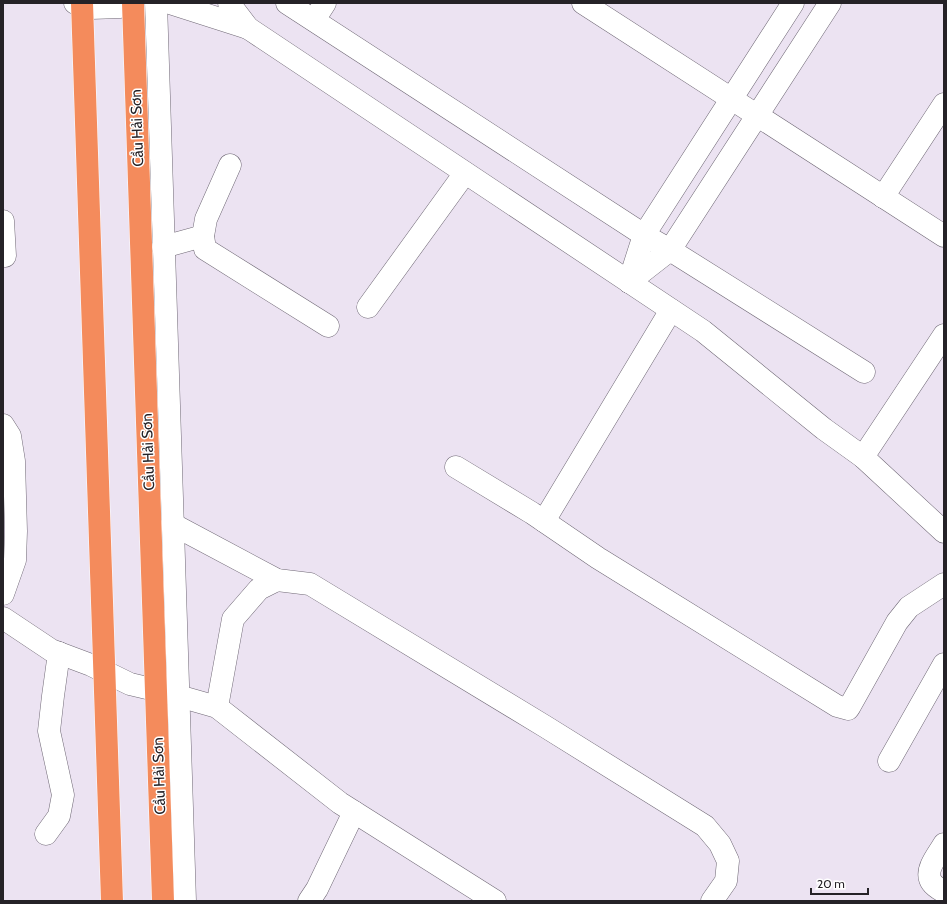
<svg xmlns="http://www.w3.org/2000/svg" width="947" height="904" font-family="Cabin,sans-serif">
<rect width="100%" height="100%" fill="#ece3f2"/>
<g fill="none" stroke-linecap="round" stroke-linejoin="round">
<defs>
<g id="minor">
<polyline points="75,3 91,8 120,7 130,3"/>
<polyline points="156,3 185,901"/>
<polyline points="170,3 248,28 703,331 824,429 863,457 944,532"/>
<polyline points="229,3 248,28"/>
<polyline points="287,3 644,235 670,250 864,372"/>
<polyline points="583,3 944,236"/>
<polyline points="314,20 325,3"/>
<polyline points="230,165 206,219 203,236 205,249 328,326"/>
<polyline points="883,197 944,104"/>
<polyline points="3,221 5,256"/>
<polyline points="163,247 203,236"/>
<polyline points="629,282 670,250 830,3"/>
<polyline points="629,282 644,235 793,3"/>
<polyline points="368,307 465,173"/>
<polyline points="3,425 10,436 14,461 16,531 15,560 3,594"/>
<polyline points="863,457 944,335"/>
<polyline points="456,467 532,513 598,558 837,706 848,709 850,706 897,622 909,607 944,584"/>
<polyline points="544,521 671,310"/>
<polyline points="172,524 277,580 310,584 546,727 705,826 720,844 728,861 726,881 712,901"/>
<polyline points="3,618 51,650 91,665 130,684 168,693 217,707 340,803 495,901"/>
<polyline points="217,707 233,619 259,589 277,580"/>
<polyline points="889,761 944,664"/>
<polyline points="46,834 59,816 63,795 49,731 53,696 59,653"/>
<path d="M944,844C939,853 926,868 930,879C932,885 939,889 944,892"/>
<polyline points="309,901 317,889 354,812"/>
</g>
</defs>
<!-- minor casing -->
<use href="#minor" stroke="#706976" stroke-width="23"/>
<!-- minor -->
<use href="#minor" stroke="#fff" stroke-width="22"/>
<defs>
<g id="highway-bridge">
<polyline points="82,3 112,901"/>
<polyline points="133,3 163,901"/>
</g>
</defs>
<!-- highway-bridge casing -->
<use href="#highway-bridge" stroke="#fff" stroke-width="23" stroke-linecap="butt"/>
<!-- highway-bridge -->
<use href="#highway-bridge" stroke="#f48b5c" stroke-width="22"/>
</g>
<g text-anchor="middle" stroke-width="3" stroke-linejoin="round" paint-order="stroke">
<!-- street labels -->
<g font-size="15" fill="#252227" stroke="#fff">
<text transform="translate(137 128) rotate(-92)" y="5">Cầu Hải Sơn</text>
<text transform="translate(148 452) rotate(-92)" y="5">Cầu Hải Sơn</text>
<text transform="translate(159 776) rotate(-92)" y="5">Cầu Hải Sơn</text>
</g>
</g>
<!-- border -->
<rect width="947" height="904" fill="none" stroke="#252227" stroke-width="8"/>
<!-- scale -->
<path d="M811 888v6h57v-6" fill="none" stroke="#252227" stroke-width="2"/>
<text x="817" y="888" font-size="12" fill="#252227" stroke="#ffffff" stroke-width="3" paint-order="stroke">20 m</text>
</svg>
